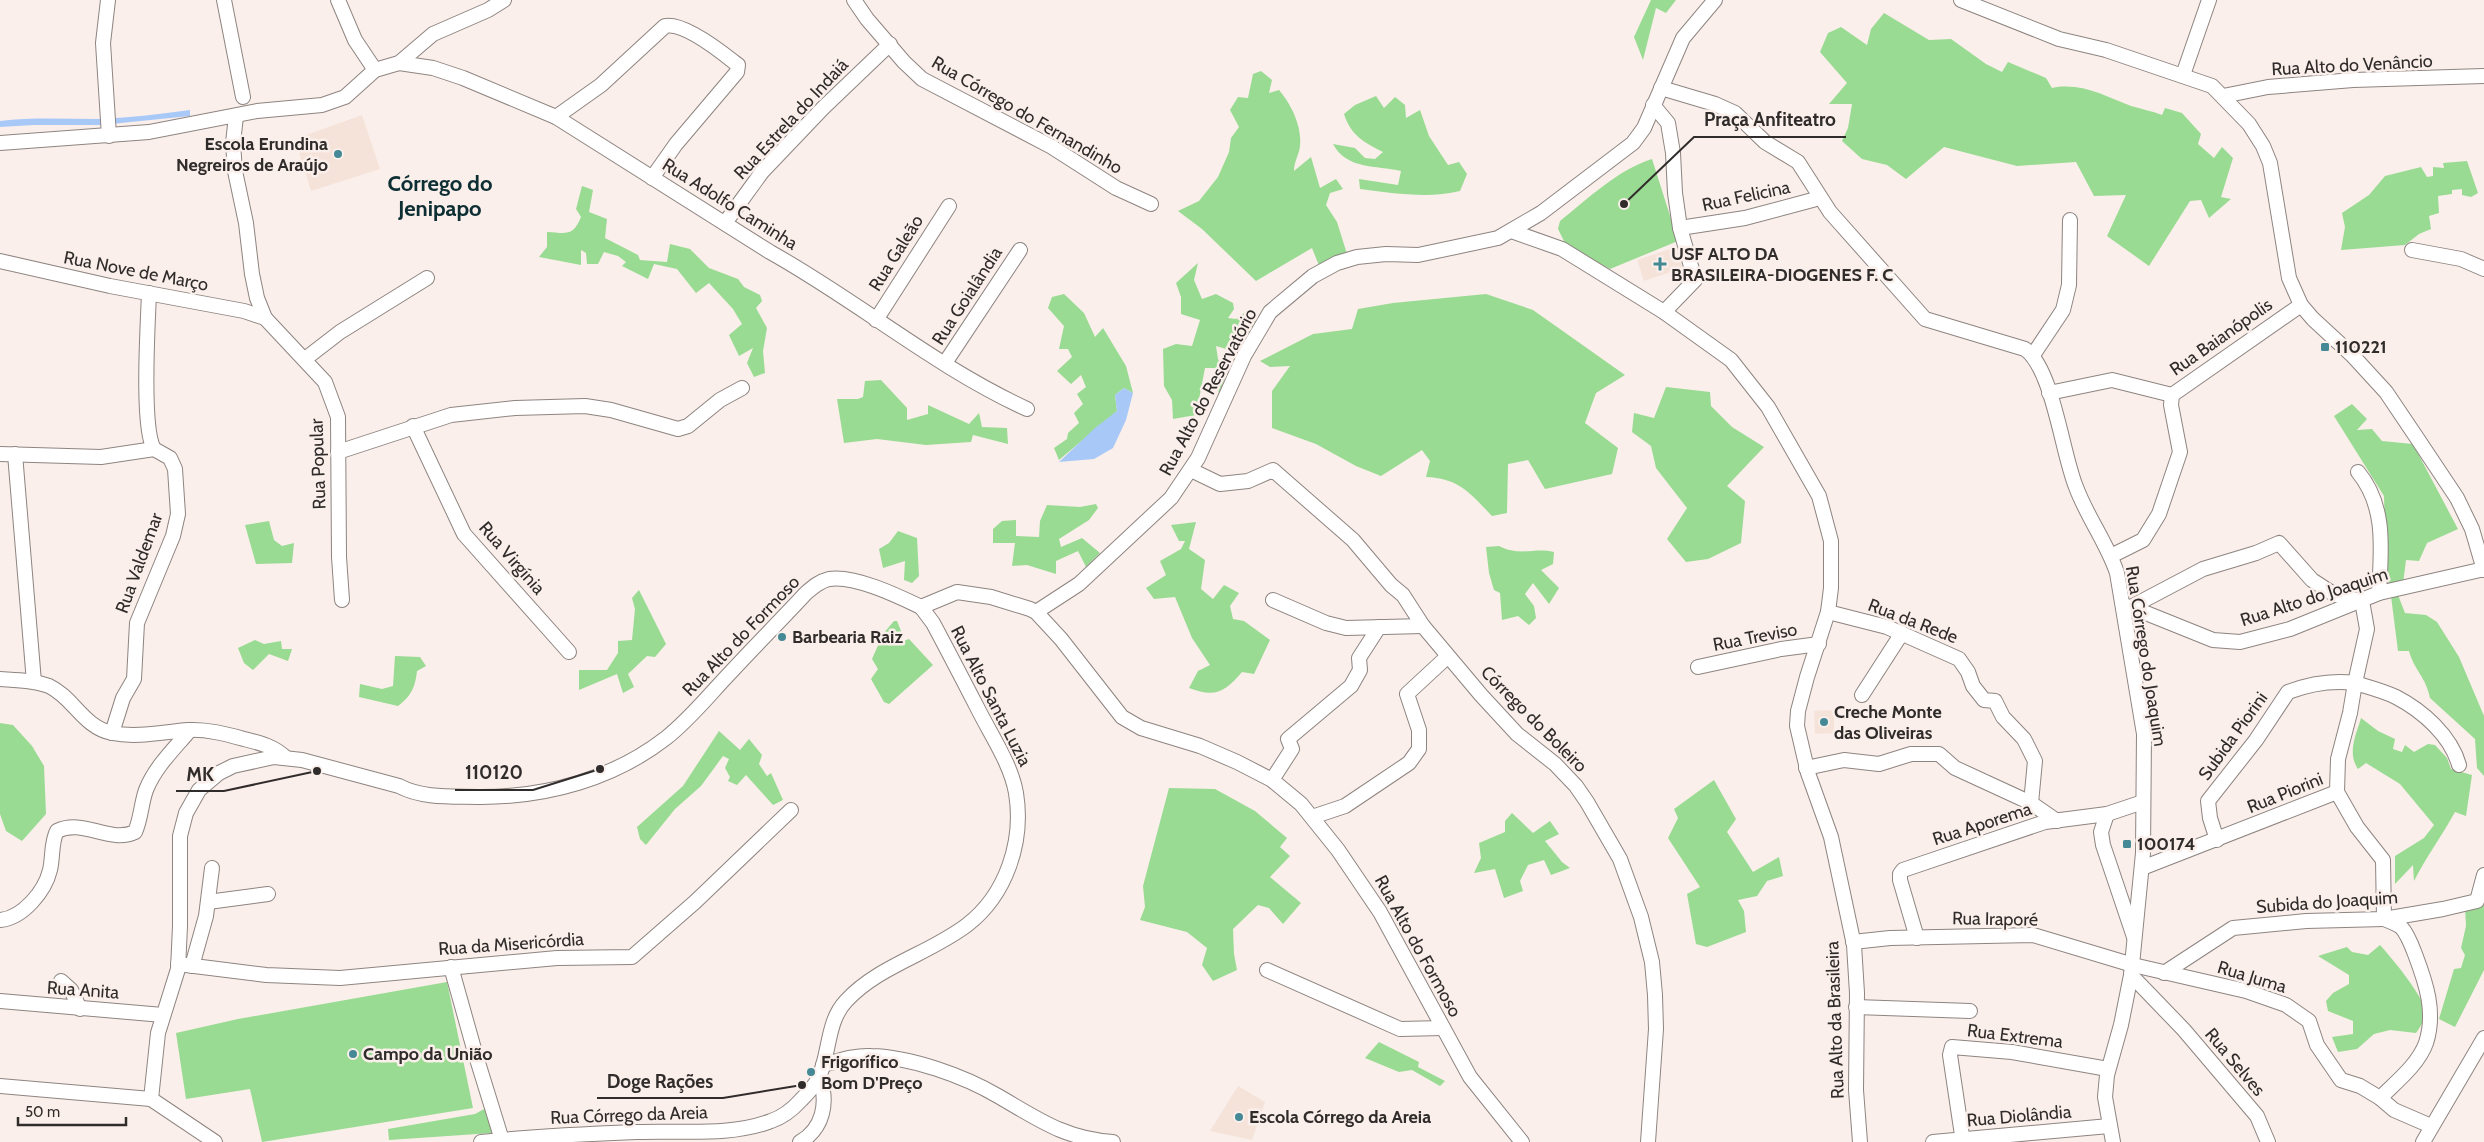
<svg xmlns="http://www.w3.org/2000/svg" width="2484" height="1142" font-family="Cabin,sans-serif">
<rect width="100%" height="100%" fill="#faefea"/>
<!-- built -->
<g fill="#f5e3da">
<polygon points="362,115 380,169 311,191 295,139"/>
<polygon points="1676,247 1683,268 1644,281 1637,260"/>
<polygon points="1834,710 1834,733 1815,734 1814,711"/>
<polygon points="1238,1086 1265,1102 1252,1140 1210,1131"/>
</g>
<!-- green -->
<g fill="#99db92">
<polygon points="1651,0 1676,0 1666,13 1656,8 1643,60 1634,37"/>
<path d="M1884,13L1929,40L1951,39L1986,64L2002,72L2008,62L2046,78L2052,88C2081,82 2105,96 2131,106C2141,109 2152,111 2162,115L2165,108L2182,113L2201,134L2198,144L2214,158L2222,147L2233,158L2221,197L2231,199L2209,218L2201,200L2190,201L2149,266L2107,236L2126,195L2094,196L2076,162L2017,166L1944,147L1906,179L1887,165L1862,159L1842,141L1848,128L1852,104H1829L1847,83L1820,52L1828,33L1841,27L1867,45L1871,29Z"/>
<path d="M1261,71L1272,80L1269,93L1279,90C1291,104 1302,126 1300,145C1300,153 1294,161 1294,171L1311,157L1320,188L1336,179L1343,189L1330,193L1326,205L1337,222L1347,254L1320,268L1312,248L1256,281L1202,229L1178,211L1199,201L1218,177L1229,152L1231,138L1239,127L1230,110L1238,97L1248,98L1253,74Z"/>
<path d="M1376,96L1384,108L1395,97L1405,105L1406,118L1420,110L1429,136L1448,165L1459,162L1467,174L1460,191C1428,199 1392,193 1360,189L1359,179L1398,185L1401,171C1376,165 1347,170 1333,144L1355,148L1365,158L1375,159L1383,152C1364,142 1351,136 1344,114L1355,105Z"/>
<path d="M1652,159L1678,241L1610,269L1567,247L1558,229L1560,221C1588,199 1617,170 1652,159Z"/>
<polygon points="2467,161 2478,193 2471,197 2462,195 2462,189 2452,190 2452,194 2438,196 2439,213 2429,216 2431,229 2419,234 2405,245 2341,250 2345,227 2342,213 2369,195 2385,176 2421,167 2427,177 2433,176 2433,167 2444,168 2443,163"/>
<path d="M582,186L593,190L589,212L607,219L605,238L638,255L640,260L667,262L670,244L690,249L709,268L738,279L744,287L760,295L762,301L756,308L767,328L763,351L765,373L754,377L747,363L753,348L739,356L729,335L742,324L733,309L709,283L696,293L677,269L654,264L648,279L622,266L626,262L618,256L604,252L598,264H587L586,253L581,250V265L539,257L547,247V232C566,233 573,237 581,217L576,209Z"/>
<polygon points="1198,263 1194,280 1202,299 1216,294 1233,303 1234,309 1228,318 1236,319 1247,311 1255,322 1240,353 1216,346 1218,359 1226,374 1219,395 1215,368 1205,368 1196,415 1173,419 1172,400 1164,386 1163,349 1176,344 1192,346 1200,320 1181,314 1181,297 1176,283"/>
<polygon points="1064,294 1084,313 1095,337 1103,328 1126,366 1133,393 1124,388 1115,395 1117,411 1059,460 1054,448 1067,439 1068,433 1079,423 1074,413 1083,404 1077,394 1086,387 1081,375 1071,384 1057,371 1072,357 1068,349 1059,349 1064,326 1048,308 1052,297"/>
<path d="M1486,294L1533,310L1625,375L1596,393L1585,423L1618,448L1612,474L1545,489L1528,460L1508,464L1507,513L1492,516C1471,494 1459,478 1426,477L1430,461L1422,450L1381,476L1356,466L1316,444L1272,428V391L1290,366L1270,367L1260,361L1313,334L1352,329L1358,309L1393,303Z"/>
<polygon points="881,380 907,408 907,420 928,414 928,405 969,424 979,413 982,427 1007,428 1008,444 973,435 971,442 926,445 877,439 844,443 837,399 858,399 863,397 865,381"/>
<polygon points="1666,387 1710,392 1711,406 1732,427 1764,447 1727,486 1745,501 1741,543 1708,559 1686,562 1667,539 1687,508 1656,468 1651,446 1632,432 1634,413 1654,418"/>
<polygon points="2352,404 2367,419 2357,430 2372,429 2382,441 2413,444 2458,529 2427,543 2419,561 2406,560 2403,584 2389,586 2386,564 2384,496 2334,416"/>
<polygon points="1096,504 1098,508 1089,520 1059,539 1061,547 1082,538 1100,553 1086,567 1078,551 1056,561 1056,574 1027,565 1012,566 1015,543 993,543 993,529 1002,521 1016,520 1016,536 1039,537 1040,521 1047,505 1080,507"/>
<polygon points="269,521 274,540 282,546 294,543 292,563 256,564 245,525"/>
<path d="M1196,522L1189,549L1205,560L1201,589L1213,599L1224,585L1239,593L1230,606L1233,619L1244,621L1270,640L1254,674L1242,672C1225,692 1215,698 1189,688L1198,671L1210,665L1192,638L1175,597L1154,599L1146,588L1166,575L1160,561L1181,549L1185,541H1179L1171,525Z"/>
<polygon points="898,531 917,538 919,576 912,583 904,580 905,561 883,568 879,549 889,543"/>
<path d="M1499,546C1521,557 1533,547 1554,552L1553,564L1541,570L1559,588L1549,604L1533,583L1525,594L1534,606L1536,618L1529,625L1518,616L1502,620L1500,593L1494,590L1489,573L1486,547Z"/>
<polygon points="639,590 666,644 655,657 647,656 628,674 634,687 623,693 617,674 579,690 579,670 607,670 618,653 618,641 632,640 635,609 632,598"/>
<path d="M2398,595L2405,613L2426,615L2437,622L2459,657L2484,716V776L2477,768L2475,739L2430,698C2426,677 2414,670 2409,651H2398L2391,596Z"/>
<polygon points="894,621 897,621 901,631 897,643 909,639 933,665 889,704 884,702 871,679 878,669 872,659 883,634"/>
<polygon points="255,640 264,644 281,641 282,649 292,649 288,661 269,654 253,670 244,663 238,648"/>
<path d="M395,656L420,657L426,666L417,671C415,688 411,696 398,706L359,697L360,684L382,689L393,686Z"/>
<path d="M2361,718L2378,731L2395,739L2393,749L2402,752L2405,745L2414,752L2428,744L2435,745L2447,758L2451,769L2472,775L2466,816L2455,812C2442,836 2426,857 2414,881L2413,865L2395,884V856L2424,838L2434,825L2400,784L2366,763L2358,769C2347,753 2356,735 2361,718Z"/>
<polygon points="0,723 13,725 32,746 44,766 46,814 22,841 6,831 0,814"/>
<polygon points="719,731 740,750 749,739 762,755 759,764 767,776 771,773 783,800 773,805 746,775 737,785 728,781 730,777 725,768 729,759 723,756 701,786 675,809 646,845 640,839 637,827 683,786"/>
<polygon points="1714,780 1736,819 1727,832 1753,872 1779,857 1783,876 1767,881 1757,896 1738,900 1744,911 1746,932 1707,947 1696,944 1687,894 1700,887 1668,838 1678,818 1674,809"/>
<polygon points="1169,788 1215,789 1255,811 1287,838 1280,847 1290,856 1270,877 1301,903 1283,924 1269,908 1258,905 1233,929 1234,954 1237,970 1213,981 1202,965 1207,948 1187,932 1140,920 1145,907 1143,886"/>
<polygon points="1512,813 1533,833 1550,821 1559,834 1545,841 1562,862 1570,868 1551,875 1544,860 1528,865 1520,881 1523,891 1504,898 1495,869 1474,873 1481,858 1479,843 1505,832 1505,821"/>
<polygon points="2484,905 2484,970 2455,1027 2439,1019 2454,969 2461,968 2465,955 2461,948 2466,926 2465,907"/>
<path d="M2380,945C2391,957 2420,992 2424,1007C2426,1018 2422,1025 2416,1033L2390,1030L2374,1034L2357,1049L2338,1052L2332,1037L2353,1034V1021L2328,1011L2326,1001L2333,993L2349,984V975L2318,956L2347,947L2352,952L2368,955Z"/>
<polygon points="447,982 473,1108 262,1142 250,1089 186,1099 176,1033 238,1019"/>
<polygon points="1379,1042 1419,1062 1418,1067 1445,1081 1440,1086 1412,1070 1399,1072 1365,1058"/>
<polygon points="486,1108 492,1133 389,1140 388,1129 475,1114"/>
</g>
<!-- water -->
<g fill="#a8c9f8">
<path d="M190,110V116L101,125H34L0,127V121C32,117 64,119 97,119C128,118 159,114 190,110Z"/>
<polygon points="1124,388 1133,393 1126,420 1113,448 1094,459 1059,462 1095,428 1117,411 1115,395"/>
</g>
<g fill="none" stroke-linecap="round" stroke-linejoin="round">
<defs>
<g id="minor">
<polyline points="108,0 103,43 109,136"/>
<polyline points="224,0 243,97"/>
<polyline points="338,0 355,40 375,70"/>
<polyline points="854,0 867,19 904,62 922,79 1052,147 1116,188 1151,204"/>
<polyline points="1961,0 2059,39 2106,50 2212,86 2249,124 2263,146 2270,163 2289,278 2301,305 2313,319 2352,355 2386,392 2417,438 2457,498 2472,529 2484,570"/>
<path d="M399,63L433,68L463,78L556,117L770,252C858,301 935,367 1027,409"/>
<polyline points="2183,75 2209,0"/>
<path d="M1661,88L1715,104L1735,113L1765,142L1798,162L1830,212L1925,319L2025,349C2053,369 2062,453 2076,487C2087,517 2107,543 2117,573L2144,734L2143,853L2131,975L2121,1025L2107,1075L2105,1097L2113,1142"/>
<polyline points="2223,96 2268,87 2353,80 2484,76"/>
<polyline points="1653,105 1668,123 1673,153 1675,193 1680,228 1695,280 1664,312"/>
<polyline points="236,116 233,143 235,171 246,223 252,274 257,298 265,318 325,382 338,417 339,557 342,600"/>
<path d="M556,117L601,85L665,26C683,22 719,50 734,62L738,65L737,72L676,144L652,178"/>
<polyline points="0,143 149,132 257,111 322,105 345,97 375,70 399,63 433,34 488,10 504,0"/>
<polyline points="725,223 762,172 823,108 890,44"/>
<polyline points="1680,228 1745,218 1820,198"/>
<polyline points="1511,231 1562,249 1664,312 1731,360 1768,407 1819,496 1831,541 1831,588 1828,612 1807,677 1798,711 1797,726 1808,773 1831,837 1854,945 1857,993 1856,1090 1860,1142"/>
<polyline points="2412,250 2461,259 2484,269"/>
<polyline points="0,261 110,286 244,311 265,318"/>
<polyline points="876,320 949,206"/>
<polyline points="2033,355 2063,310 2069,285 2070,220"/>
<polyline points="305,359 340,332 427,278"/>
<polyline points="945,363 1020,250"/>
<polyline points="2049,393 2112,380 2172,395"/>
<polyline points="413,426 464,534 569,652"/>
<polyline points="338,452 451,415 515,408 585,406 611,410 678,429 688,426 720,400 742,388"/>
<polyline points="0,454 101,457 154,449"/>
<polyline points="15,454 34,682"/>
<polyline points="1191,470 1220,484 1248,481 1273,470 1353,540 1391,585 1403,595 1423,626 1481,695 1517,734 1555,764 1576,786 1587,802 1620,859 1641,917 1652,962 1655,995 1656,1029 1648,1142"/>
<path d="M2358,472C2387,507 2381,551 2379,593"/>
<polyline points="2111,556 2143,540 2159,514 2180,452 2171,405 2172,395 2301,305"/>
<polyline points="1273,600 1326,623 1346,628 1423,626"/>
<polyline points="2126,606 2131,607 2203,569 2256,553 2279,543 2312,580 2335,595 2362,601"/>
<polyline points="2131,607 2213,640 2240,642 2290,629 2379,593 2484,569"/>
<polyline points="1036,612 1079,584 1171,498 1198,458 1244,356 1270,312 1313,276 1337,263 1357,257 1386,254 1418,255 1498,238 1541,213 1633,143 1644,128 1683,38 1715,0"/>
<polyline points="1828,612 1887,627 1959,659 1968,672 1973,686 1984,700 1995,701 2003,717 2024,739 2035,761 2031,803"/>
<polyline points="1698,667 1781,649 1819,644"/>
<path d="M0,679C16,680 34,680 49,686C74,698 83,727 112,733C137,738 163,732 188,730C207,729 226,734 244,739C260,743 273,746 285,757"/>
<polyline points="1862,695 1902,633"/>
<path d="M112,733L123,698L134,679L137,623L173,536L178,514L175,469L170,458L154,449C141,427 148,322 149,293"/>
<polyline points="1806,768 1844,760 1879,764 1911,754 1939,754 1955,768 2031,803 2057,821"/>
<polyline points="1272,780 1292,749 1288,739 1351,686 1360,670 1359,658 1379,627"/>
<path d="M2337,792L2338,759L2350,713L2355,683C2368,687 2384,691 2396,697C2423,711 2451,736 2459,765"/>
<polyline points="2107,814 2101,832 2103,845 2134,937"/>
<polyline points="1312,817 1345,806 1409,763 1419,749 1419,730 1407,694 1447,657"/>
<path d="M2217,840L2210,818L2208,801L2256,740L2288,692C2309,684 2332,680 2355,683L2367,629L2362,601"/>
<path d="M2142,868L2337,792L2357,827L2383,860L2384,919C2389,921 2397,924 2401,927C2407,933 2412,946 2415,954C2426,983 2436,1012 2426,1043C2418,1065 2396,1082 2380,1098"/>
<polyline points="208,902 268,894"/>
<path d="M0,920C23,918 45,891 50,870C53,858 51,842 57,831C83,818 110,844 135,832C141,819 141,804 146,790C155,767 174,749 190,730"/>
<polyline points="1917,938 1900,880 1900,874 1903,870 2045,822 2107,814 2143,802"/>
<polyline points="1853,942 1890,938 2033,935 2133,965 2246,991 2286,1005 2309,1021 2317,1045 2341,1080 2360,1086 2380,1098 2394,1110 2431,1126"/>
<polyline points="178,964 266,975 340,978 557,958 632,957 695,902 791,810"/>
<polyline points="192,966 206,916 212,868"/>
<polyline points="451,967 476,1056 502,1140"/>
<polyline points="1267,970 1400,1029 1443,1028"/>
<polyline points="2164,973 2233,928 2306,921 2384,919 2443,909 2477,901 2484,875"/>
<polyline points="2131,975 2184,1030 2257,1116 2268,1142"/>
<polyline points="61,981 71,990 80,1009"/>
<polyline points="0,1001 163,1015"/>
<polyline points="1856,1007 1970,1011"/>
<path d="M823,1065C838,1061 855,1055 871,1056C911,1057 964,1076 998,1096C1038,1119 1065,1139 1113,1142"/>
<polyline points="0,1086 151,1099 215,1142"/>
<path d="M151,1099L158,1033L178,969L180,926V836L186,813L199,790L219,773L233,766L274,757L302,760L399,786C423,799 455,796 481,797C547,797 613,779 666,738C690,719 709,695 730,673C755,646 781,620 806,593C813,587 820,581 829,579C855,575 898,596 921,607L957,592L991,597L1030,609L1036,612L1061,639L1122,717L1141,728L1200,746L1237,762L1272,780L1301,804L1338,850L1380,912L1470,1077L1522,1142"/>
<path d="M481,1142C533,1136 586,1134 638,1132C681,1130 730,1137 771,1121C783,1117 792,1110 801,1100C807,1094 814,1087 818,1079C830,1056 826,1022 846,1001C878,966 929,954 967,925C1006,895 1024,842 1016,793C1011,764 991,735 978,709C963,680 948,651 933,623L921,607"/>
<path d="M800,1142C823,1129 829,1102 819,1077"/>
<polyline points="1933,1142 2109,1126"/>
<polyline points="1963,1142 1950,1055 1952,1047 2012,1052 2108,1069"/>
<polyline points="2423,1142 2484,1038"/>
</g>
</defs>
<!-- minor casing -->
<use href="#minor" stroke="#8e8480" stroke-width="16"/>
<!-- minor -->
<use href="#minor" stroke="#fff" stroke-width="14"/>
</g>
<!-- markers -->
<g fill="#448995" stroke="#faefea" stroke-width="2">
<circle cx="338" cy="154" r="5"/>
<path d="M1657.5 256.5h5v5h5v5h-5v5h-5v-5h-5v-5h5z"/>
<rect x="2320" y="342" width="10" height="10" rx="2.5"/>
<circle cx="782" cy="637" r="5"/>
<circle cx="1824" cy="722" r="5"/>
<rect x="2122" y="839" width="10" height="10" rx="2.5"/>
<circle cx="353" cy="1054" r="5"/>
<circle cx="811" cy="1072" r="5"/>
<circle cx="1239" cy="1117" r="5"/>
</g>
<g text-anchor="middle" stroke-width="5" stroke-linejoin="round" paint-order="stroke">
<!-- street labels -->
<g font-size="18" fill="#302c2b" stroke="#faefea">
<text transform="translate(2352 65) rotate(-3)" y="6">Rua Alto do Venâncio</text>
<text transform="translate(1027 115) rotate(30)" y="6">Rua Córrego do Fernandinho</text>
<text transform="translate(791 119) rotate(-47)" y="6">Rua Estrela do Indaiá</text>
<text transform="translate(1746 196) rotate(-12)" y="6">Rua Felicina</text>
<text transform="translate(730 204) rotate(32)" y="6">Rua Adolfo Caminha</text>
<text transform="translate(896 253) rotate(-58)" y="6">Rua Galeão</text>
<text transform="translate(136 271) rotate(11)" y="6">Rua Nove de Março</text>
<text transform="translate(967 296) rotate(-57)" y="6">Rua Goialândia</text>
<text transform="translate(2221 337) rotate(-35)" y="6">Rua Baianópolis</text>
<text transform="translate(1208 392) rotate(-62)" y="6">Rua Alto do Reservatório</text>
<text transform="translate(318 464) rotate(-92)" y="6">Rua Popular</text>
<text transform="translate(512 558) rotate(49)" y="6">Rua Virgínia</text>
<text transform="translate(139 563) rotate(-70)" y="6">Rua Valdemar</text>
<text transform="translate(2314 597) rotate(-18)" y="6">Rua Alto do Joaquim</text>
<text transform="translate(1913 621) rotate(21)" y="6">Rua da Rede</text>
<text transform="translate(741 636) rotate(-46)" y="6">Rua Alto do Formoso</text>
<text transform="translate(1755 637) rotate(-11)" y="6">Rua Treviso</text>
<text transform="translate(2146 656) rotate(81)" y="6">Rua Córrego do Joaquim</text>
<text transform="translate(991 696) rotate(63)" y="6">Rua Alto Santa Luzia</text>
<text transform="translate(1534 719) rotate(45)" y="6">Córrego do Boleiro</text>
<text transform="translate(2233 736) rotate(-54)" y="6">Subida Piorini</text>
<text transform="translate(2285 793) rotate(-22)" y="6">Rua Piorini</text>
<text transform="translate(1982 824) rotate(-18)" y="6">Rua Aporema</text>
<text transform="translate(2327 902) rotate(-4)" y="6">Subida do Joaquim</text>
<text transform="translate(1995 919) rotate(1)" y="6">Rua Iraporé</text>
<text transform="translate(511 944) rotate(-4)" y="6">Rua da Misericórdia</text>
<text transform="translate(1418 946) rotate(61)" y="6">Rua Alto do Formoso</text>
<text transform="translate(2252 977) rotate(17)" y="6">Rua Juma</text>
<text transform="translate(83 990) rotate(4)" y="6">Rua Anita</text>
<text transform="translate(1835 1020) rotate(-92)" y="6">Rua Alto da Brasileira</text>
<text transform="translate(2015 1036) rotate(7)" y="6">Rua Extrema</text>
<text transform="translate(2235 1062) rotate(50)" y="6">Rua Selves</text>
<text transform="translate(629 1115) rotate(-2)" y="6">Rua Córrego da Areia</text>
<text transform="translate(2019 1116) rotate(-5)" y="6">Rua Diolândia</text>
</g>
<!-- poi labels -->
<g font-size="18" font-weight="bold" fill="#302c2b" stroke="#faefea" text-anchor="start">
<text x="328" y="150" text-anchor="end">Escola Erundina<tspan x="328" dy="21">Negreiros de Araújo</tspan></text>
<text x="1671" y="260">USF ALTO DA<tspan x="1671" dy="21">BRASILEIRA-DIOGENES F. C</tspan></text>
<text x="2335" y="353">110221</text>
<text x="792" y="643">Barbearia Raiz</text>
<text x="1834" y="718">Creche Monte<tspan x="1834" dy="21">das Oliveiras</tspan></text>
<text x="2137" y="850">100174</text>
<text x="363" y="1060">Campo da União</text>
<text x="821" y="1068">Frigorífico<tspan x="821" dy="21">Bom D'Preço</tspan></text>
<text x="1249" y="1123">Escola Córrego da Areia</text>
</g>
<!-- district labels -->
<g font-size="22" font-weight="bold" fill="#0d2f34" stroke="#faefea">
<text x="440" y="191">Córrego do<tspan x="440" dy="25">Jenipapo</tspan></text>
</g>
</g>
<!-- callouts -->
<path fill="none" stroke="#302c2b" stroke-width="2" d="M1624 204L1694 137H1846M600 769L533 790H455M317 771L224 791H176M802 1085L723 1098H597"/>
<g fill="#302c2b" stroke="#faefea" stroke-width="2">
<circle cx="1624" cy="204" r="5"/>
<circle cx="600" cy="769" r="5"/>
<circle cx="317" cy="771" r="5"/>
<circle cx="802" cy="1085" r="5"/>
</g>
<g font-size="19" text-anchor="middle" font-weight="bold" fill="#302c2b" stroke="#faefea" stroke-width="5" stroke-linejoin="round" paint-order="stroke">
<text x="1770" y="126">Praça Anfiteatro</text>
<text x="494" y="779">110120</text>
<text x="200" y="781">MK</text>
<text x="660" y="1088">Doge Rações</text>
</g>
<!-- scale -->
<path d="M18 1117v8h108v-8" fill="none" stroke="#302c2b" stroke-width="2.5"/>
<text x="25" y="1117" font-size="15" fill="#302c2b" stroke="#faefea" stroke-width="4" paint-order="stroke">50 m</text>
</svg>
